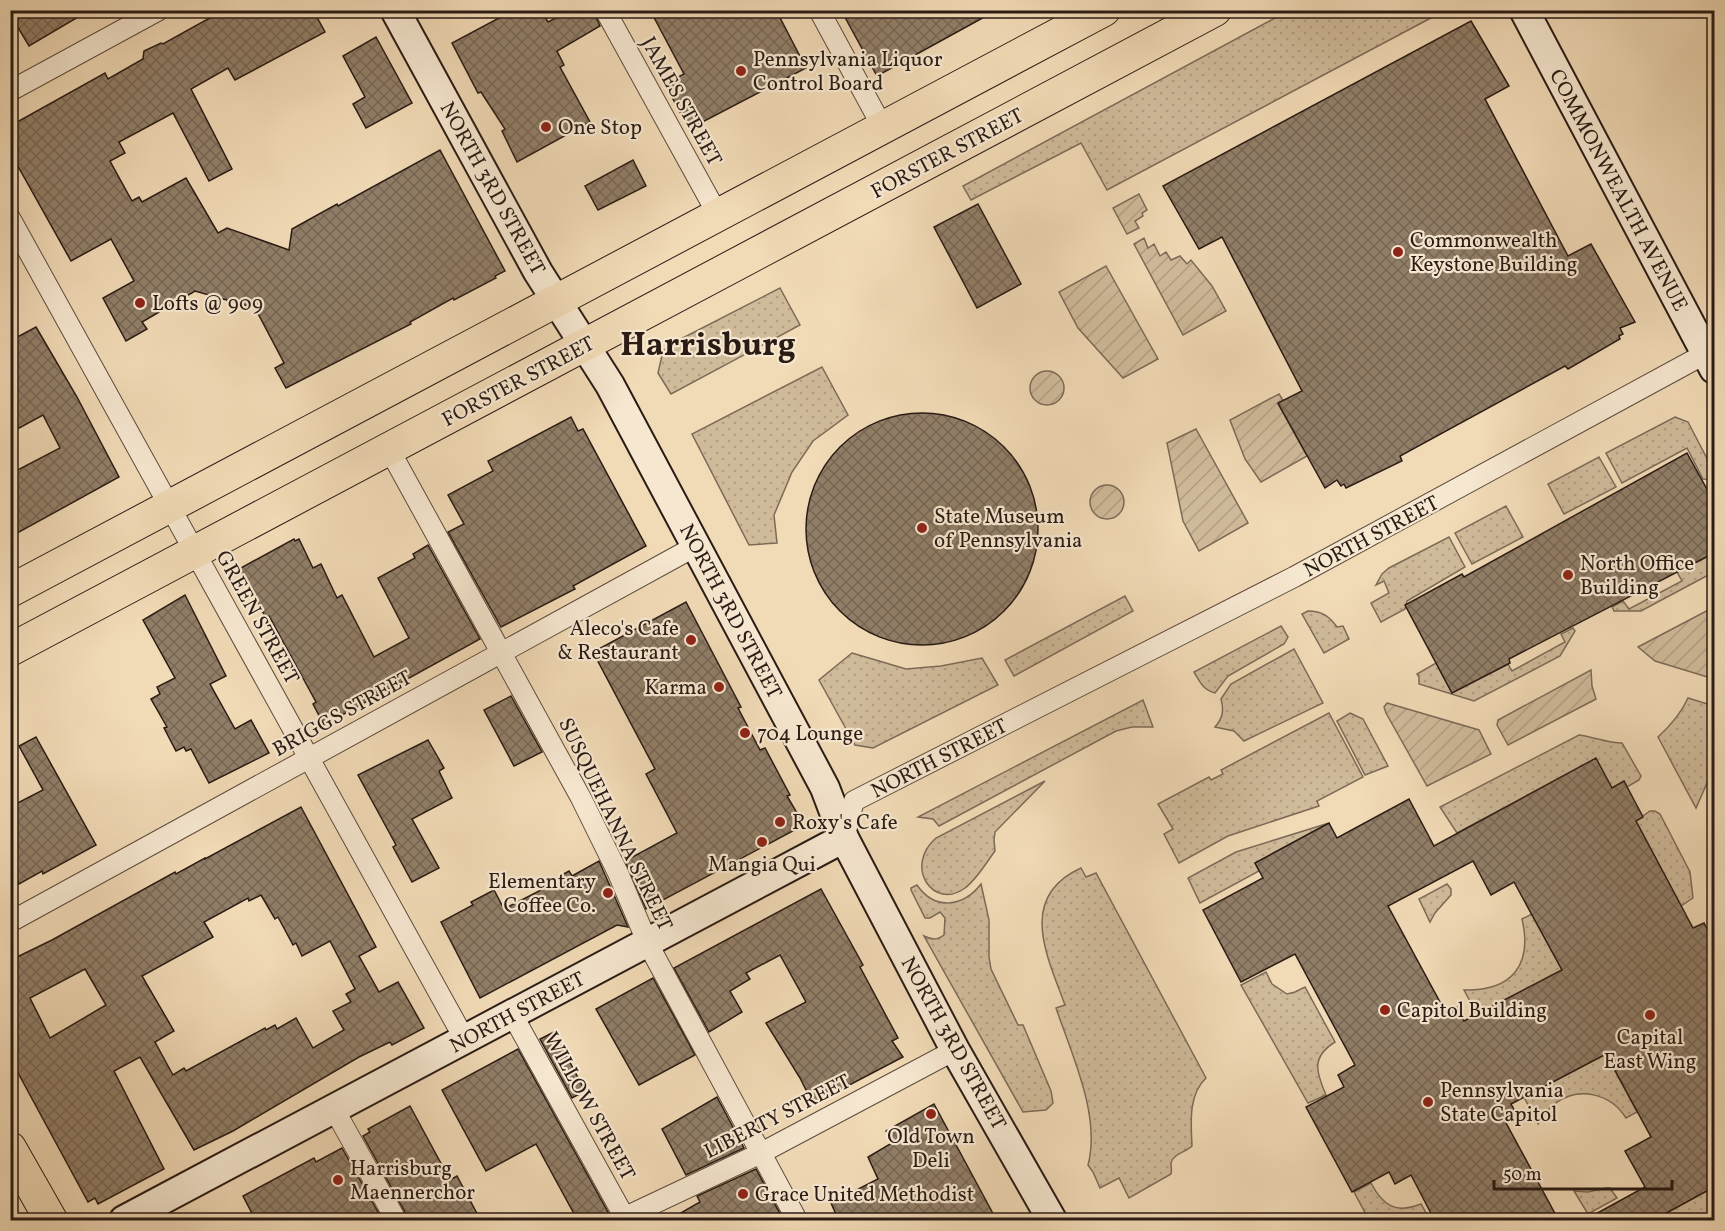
<svg xmlns="http://www.w3.org/2000/svg" width="1725" height="1231" font-family="Vollkorn,serif">
<defs>
<pattern id="grass-dots" width="8" height="8" patternUnits="userSpaceOnUse" patternTransform="scale(1.5)"><rect width="8" height="8" fill="#cfba9a"/><path d="M2 2h.1M6 6h.1" fill="none" stroke="#b29f84" stroke-width="1.8" stroke-linecap="round"/></pattern>
<pattern id="garden-furrows" width="10" height="10" patternUnits="userSpaceOnUse" patternTransform="scale(1.5)"><rect width="10" height="10" fill="#cfba9a"/><path d="M-1 1l2-2M0 10L10 0M9 11l2-2" fill="none" stroke="#b29f84"/></pattern>
<pattern id="building-cross-hatch" width="8" height="8" patternUnits="userSpaceOnUse" patternTransform="scale(1.5)"><rect width="8" height="8" fill="#917e68"/><path d="M0 0l8 8M0 8l8-8" fill="none" stroke="#776654"/></pattern>
</defs>
<rect width="100%" height="100%" fill="#f1dab6"/>
<filter id="stains"><feTurbulence type="fractalNoise" baseFrequency=".00333" numOctaves="4"/><feColorMatrix values="0 0 0 0 .2 0 0 0 0 .09 0 0 0 0 .02 0 0 0 .5 -.17"/></filter>
<radialGradient id="worn" r=".72"><stop offset=".6" stop-color="#630" stop-opacity="0"/><stop offset="1" stop-color="#630" stop-opacity=".3"/></radialGradient>
<!-- grass -->
<g fill="url(#grass-dots)" stroke="#7c6a57" stroke-width="1.5">
<polygon points="1290,10 1444,11 1107,190 1081,143 971,200 963,186"/>
<polygon points="780,288 800,325 671,394 658,373 663,351 675,342"/>
<polygon points="822,367 848,415 813,441 792,472 774,515 777,543 749,545 692,434"/>
<polygon points="1675,417 1688,422 1714,472 1714,480 1703,479 1687,448 1622,483 1606,453"/>
<polygon points="1599,457 1616,487 1564,514 1548,484"/>
<polygon points="1506,506 1523,537 1472,564 1455,533"/>
<polygon points="1449,537 1465,567 1407,601 1405,609 1381,622 1371,603 1389,593 1384,581 1376,585 1382,574 1389,568"/>
<polygon points="1714,553 1714,572 1641,611 1614,611 1612,607 1623,601 1629,609 1682,581 1677,572"/>
<polygon points="1125,596 1133,611 1014,676 1005,660"/>
<path d="M1308,611C1322,611 1329,616 1337,627L1343,626L1349,639L1324,653L1302,614Z"/>
<path d="M1281,626L1288,637L1284,644L1228,676L1215,693C1203,690 1200,682 1194,672Z"/>
<polygon points="1573,628 1575,631 1560,656 1474,701 1419,684 1419,677 1417,674 1436,663 1452,693 1508,664 1512,671 1565,642 1561,634"/>
<path d="M1294,649L1323,703L1244,741L1234,731L1215,727C1223,718 1224,710 1221,699L1231,684Z"/>
<polygon points="852,653 906,669 941,666 982,658 998,685 873,748 855,745 819,680"/>
<path d="M1688,698L1714,706V767L1696,808L1658,737C1671,725 1681,714 1688,698Z"/>
<polygon points="1143,700 1153,727 1132,727 1116,731 939,826 933,819 918,817"/>
<polygon points="1329,713 1363,777 1317,801 1319,806 1228,836 1179,863 1164,834 1173,829 1158,804 1209,777 1211,780 1223,774 1221,770"/>
<polygon points="1350,713 1363,719 1388,766 1365,775 1337,721"/>
<path d="M1579,735C1594,737 1607,743 1622,743L1641,776L1639,780L1627,787L1624,781L1612,788L1595,759L1457,833L1440,807Z"/>
<path d="M1045,781L995,832L994,840L995,851C986,863 977,879 965,888C934,911 903,867 936,838Z"/>
<polygon points="1650,811 1655,811 1660,814 1690,872 1693,898 1681,906 1636,821"/>
<polygon points="1329,823 1255,863 1259,871 1200,903 1188,878 1236,852"/>
<path d="M1081,868L1086,877L1096,873L1206,1078C1188,1095 1191,1123 1192,1146C1186,1152 1173,1154 1171,1163C1171,1167 1172,1170 1171,1174L1129,1198L1119,1178L1100,1188L1093,1172L1088,1165C1101,1116 1072,1055 1056,1008L1065,1005C1047,956 1017,897 1081,868Z"/>
<path d="M981,884L989,920V957L991,969L1018,1025H1023L1051,1091L1053,1103L1046,1110L1023,1112L924,936C932,940 937,940 944,935L945,918L940,912L930,918H925L911,890V888L917,885C935,911 963,907 981,884Z"/>
<polygon points="1447,884 1451,889 1451,895 1435,913 1430,922 1419,899"/>
<path d="M1532,914L1562,970L1477,1014L1464,990C1511,991 1533,966 1522,919Z"/>
<path d="M1266,972L1272,984L1287,994L1295,992L1305,987L1335,1042C1311,1057 1316,1072 1326,1095L1308,1103L1241,985Z"/>
<path d="M1606,1054L1637,1112L1626,1118C1611,1094 1580,1086 1556,1103C1548,1108 1543,1116 1538,1124L1524,1097Z"/>
<path d="M1371,1183C1383,1206 1396,1214 1421,1204L1430,1220H1369L1354,1192Z"/>
<polygon points="1714,1187 1714,1220 1663,1220 1660,1216"/>
<polygon points="1606,1188 1610,1188 1617,1198 1588,1214 1574,1191 1588,1192"/>
</g>
<!-- garden -->
<g fill="url(#garden-furrows)" stroke="#7c6a57" stroke-width="1.5">
<polygon points="1139,194 1147,210 1142,213 1143,216 1135,221 1139,228 1127,234 1113,208"/>
<polygon points="1144,238 1148,248 1154,244 1160,256 1166,252 1171,260 1180,256 1187,264 1191,260 1212,286 1226,311 1183,335 1134,244"/>
<polygon points="1106,266 1158,359 1123,378 1078,328 1059,292"/>
<circle cx="1047" cy="388" r="17"/>
<polygon points="1279,394 1283,400 1278,404 1307,456 1261,482 1245,459 1230,420"/>
<polygon points="1196,429 1248,523 1199,551 1183,521 1167,443"/>
<circle cx="1107" cy="502" r="17"/>
<polygon points="1714,607 1714,679 1655,661 1638,647"/>
<polygon points="1591,670 1592,686 1596,699 1508,745 1497,725 1498,720"/>
<polygon points="1387,703 1479,730 1491,754 1427,786 1386,713 1384,707"/>
</g>
<!-- building -->
<g fill="url(#building-cross-hatch)" stroke="#2a1b14" stroke-width="1.5" fill-rule="evenodd">
<polygon points="10,10 90,10 29,46 10,14"/>
<polygon points="224,10 313,10 325,32 235,80 228,68 191,89 232,169 209,181 173,113 119,142 125,153 110,161 132,201 139,197 142,202 186,178 218,233 227,228 289,250 292,229 337,204 338,206 440,150 505,271 495,276 496,278 454,300 453,298 410,322 411,324 286,388 275,368 284,363 255,308 195,291 142,322 147,329 126,341 103,298 134,281 111,239 71,261 10,152 10,126 105,73 108,79 143,59 144,51 161,43 163,44"/>
<polygon points="514,10 541,10 548,22 571,10 593,10 600,26 557,51 564,65 560,67 590,122 517,162 502,131 505,129 481,92 478,93 452,43"/>
<polygon points="650,10 776,10 806,68 689,129 665,84 684,74"/>
<polygon points="841,10 997,10 877,76"/>
<polygon points="1471,21 1509,86 1485,99 1568,256 1591,244 1635,322 1620,328 1623,334 1619,336 1620,339 1568,369 1565,366 1400,456 1402,461 1346,488 1344,484 1341,486 1337,480 1325,488 1278,403 1302,391 1222,237 1199,249 1163,186"/>
<polygon points="376,37 412,103 366,128 353,104 365,97 343,56"/>
<polygon points="633,160 646,186 598,210 585,186"/>
<polygon points="978,204 1021,284 977,308 934,227"/>
<polygon points="36,327 77,397 119,477 10,537 10,474 60,448 43,415 10,433 10,341"/>
<circle cx="922" cy="529" r="116"/>
<polygon points="571,417 578,431 583,429 646,546 573,586 575,589 501,627 448,532 464,524 448,495 493,471 488,461"/>
<polygon points="1687,453 1714,502 1714,553 1509,659 1510,663 1452,693 1405,605 1462,574 1464,577"/>
<polygon points="294,539 295,541 299,539 312,566 313,568 321,564 337,598 342,595 374,657 409,638 378,578 415,558 413,554 428,545 480,639 324,725 313,704 316,702 269,616 266,618 239,569"/>
<polygon points="185,595 226,676 210,684 235,729 251,720 269,753 209,783 191,749 186,751 184,747 176,751 164,728 167,727 151,699 160,694 157,687 175,678 143,620"/>
<polygon points="686,602 741,707 738,708 760,750 765,748 790,795 787,796 804,825 646,909 625,861 677,833 646,774 655,769 593,652"/>
<polygon points="511,696 542,752 514,766 484,710"/>
<polygon points="36,737 96,845 43,874 42,871 19,884 10,869 10,807 43,790 19,746"/>
<polygon points="428,740 444,768 439,771 452,798 412,819 439,868 412,882 393,847 396,845 358,775"/>
<path d="M1596,758L1612,788L1624,781L1643,817L1636,821L1693,928L1704,923L1714,943V1187L1652,1221H1583L1645,1187L1625,1151L1651,1137L1606,1054L1511,1104L1517,1115L1505,1121L1559,1221H1435L1411,1175L1395,1184L1389,1172L1352,1192L1306,1107L1344,1087L1338,1075L1355,1065L1295,954L1241,982L1203,910L1263,878L1255,863L1329,823L1337,838L1409,799L1434,846ZM1473,861L1491,895L1514,882L1562,970L1464,1021L1457,1007L1446,1013L1388,906Z"/>
<path d="M301,807L376,947L359,956L379,992L398,982L424,1028L392,1045L390,1042L359,1057L233,1131L194,1150L140,1057L114,1071L164,1169L98,1204L95,1198L88,1202L10,1058V959L11,960L52,940L175,872L176,874L205,858V859ZM261,895L275,919L278,917L293,945L296,943L302,956L330,941L355,989L346,994L351,1002L333,1011L344,1030L313,1048L296,1018L277,1029L275,1025L266,1030L265,1028L186,1071L184,1068L173,1075L155,1042L174,1031L142,976L213,937L204,922L248,898L249,901ZM85,969L106,1005L50,1038L30,998Z"/>
<polygon points="599,861 628,927 617,925 480,998 441,922 473,905 471,902 494,890 504,909 551,885 549,882 569,871 572,876"/>
<polygon points="821,889 863,965 860,967 898,1038 892,1041 903,1057 813,1104 800,1078 766,1023 806,1002 780,955 746,973 750,979 730,991 742,1012 709,1032 674,968"/>
<polygon points="653,978 695,1055 639,1085 596,1009"/>
<polygon points="554,1032 585,1091 572,1098 540,1039"/>
<polygon points="518,1049 609,1214 597,1221 578,1221 536,1144 486,1171 442,1090"/>
<polygon points="717,1097 744,1148 686,1175 662,1129"/>
<polygon points="934,1104 997,1221 839,1221 831,1203 878,1179 868,1157 892,1143 886,1131"/>
<polygon points="410,1106 450,1180 457,1176 481,1221 408,1221 406,1214 363,1136 370,1132 368,1129"/>
<polygon points="342,1148 383,1221 256,1221 243,1196 314,1158 316,1162"/>
<polygon points="756,1169 784,1221 667,1221 700,1202 697,1196"/>
</g>
<g fill="none" stroke-linecap="round" stroke-linejoin="round">
<defs>
<g id="street">
<polyline points="605,10 718,215"/>
<polyline points="819,10 883,128"/>
<polyline points="10,91 159,10"/>
<polyline points="10,218 465,1040"/>
<polyline points="389,449 581,798 618,873 648,944 797,1220"/>
<polyline points="844,838 854,801 1294,577 1714,349"/>
<polyline points="10,922 696,546"/>
<polyline points="512,1014 626,1220"/>
<polyline points="334,1109 396,1220"/>
<polyline points="619,1220 761,1153 955,1050"/>
</g>
<g id="secondary">
<polyline points="395,10 538,272 610,385 825,788 844,838 955,1050 1052,1220"/>
<polyline points="1524,10 1714,369"/>
<polyline points="124,1220 844,838"/>
</g>
<g id="primary">
<polyline points="10,591 1104,10"/>
<polyline points="10,650 1215,10"/>
<polyline points="10,1148 51,1220"/>
</g>
</defs>
<!-- street casing -->
<use href="#street" stroke="#5c4b3c" stroke-width="22"/>
<!-- secondary casing -->
<use href="#secondary" stroke="#2a1b14" stroke-width="32"/>
<!-- primary casing -->
<use href="#primary" stroke="#2a1b14" stroke-width="34"/>
<!-- street -->
<use href="#street" stroke="#f6e7d0" stroke-width="20"/>
<!-- secondary -->
<use href="#secondary" stroke="#f6e7d0" stroke-width="28"/>
<!-- primary -->
<use href="#primary" stroke="#f1dab6" stroke-width="32"/>
</g>
<!-- markers -->
<g fill="#8f2418" stroke="#f6e7d0" stroke-width="2">
<circle cx="741" cy="71" r="6"/>
<circle cx="546" cy="127" r="6"/>
<circle cx="1398" cy="252" r="6"/>
<circle cx="140" cy="303" r="6"/>
<circle cx="922" cy="528" r="6"/>
<circle cx="1568" cy="575" r="6"/>
<circle cx="691" cy="640" r="6"/>
<circle cx="719" cy="687" r="6"/>
<circle cx="745" cy="733" r="6"/>
<circle cx="780" cy="822" r="6"/>
<circle cx="762" cy="842" r="6"/>
<circle cx="608" cy="893" r="6"/>
<circle cx="1385" cy="1010" r="6"/>
<circle cx="1650" cy="1015" r="6"/>
<circle cx="1428" cy="1102" r="6"/>
<circle cx="931" cy="1114" r="6"/>
<circle cx="338" cy="1180" r="6"/>
<circle cx="743" cy="1194" r="6"/>
</g>
<g text-anchor="middle" stroke-width="4.5" stroke-linejoin="round" paint-order="stroke">
<!-- poi labels -->
<g font-size="21" fill="#2a1b14" stroke="#f6e7d0" text-anchor="start">
<text x="753" y="66">Pennsylvania Liquor<tspan x="753" dy="24">Control Board</tspan></text>
<text x="558" y="134">One Stop</text>
<text x="1410" y="247">Commonwealth<tspan x="1410" dy="24">Keystone Building</tspan></text>
<text x="152" y="310">Lofts @ 909</text>
<text x="934" y="523">State Museum<tspan x="934" dy="24">of Pennsylvania</tspan></text>
<text x="1580" y="570">North Office<tspan x="1580" dy="24">Building</tspan></text>
<text x="679" y="635" text-anchor="end">Aleco's Cafe<tspan x="679" dy="24">&amp; Restaurant</tspan></text>
<text x="707" y="694" text-anchor="end">Karma</text>
<text x="757" y="740">704 Lounge</text>
<text x="792" y="829">Roxy's Cafe</text>
<text x="762" y="871" text-anchor="middle">Mangia Qui</text>
<text x="596" y="888" text-anchor="end">Elementary<tspan x="596" dy="24">Coffee Co.</tspan></text>
<text x="1397" y="1017">Capitol Building</text>
<text x="1650" y="1044" text-anchor="middle">Capital<tspan x="1650" dy="24">East Wing</tspan></text>
<text x="1440" y="1097">Pennsylvania<tspan x="1440" dy="24">State Capitol</tspan></text>
<text x="931" y="1143" text-anchor="middle">Old Town<tspan x="931" dy="24">Deli</tspan></text>
<text x="350" y="1175">Harrisburg<tspan x="350" dy="24">Maennerchor</tspan></text>
<text x="755" y="1201">Grace United Methodist</text>
</g>
<!-- street labels -->
<g font-size="21" fill="#2a1b14" stroke="#f6e7d0">
<text transform="translate(682 101) rotate(61)" y="7">JAMES STREET</text>
<text transform="translate(947 153) rotate(-28)" y="7">FORSTER STREET</text>
<text transform="translate(493 188) rotate(61)" y="7">NORTH 3RD STREET</text>
<text transform="translate(1619 190) rotate(62)" y="7">COMMONWEALTH AVENUE</text>
<text transform="translate(518 381) rotate(-28)" y="7">FORSTER STREET</text>
<text transform="translate(1371 536) rotate(-28)" y="7">NORTH STREET</text>
<text transform="translate(731 611) rotate(62)" y="7">NORTH 3RD STREET</text>
<text transform="translate(258 617) rotate(61)" y="7">GREEN STREET</text>
<text transform="translate(342 713) rotate(-29)" y="7">BRIGGS STREET</text>
<text transform="translate(939 758) rotate(-27)" y="7">NORTH STREET</text>
<text transform="translate(616 824) rotate(64)" y="7">SUSQUEHANNA STREET</text>
<text transform="translate(517 1012) rotate(-28)" y="7">NORTH STREET</text>
<text transform="translate(954 1043) rotate(61)" y="7">NORTH 3RD STREET</text>
<text transform="translate(590 1106) rotate(61)" y="7">WILLOW STREET</text>
<text transform="translate(777 1116) rotate(-27)" y="7">LIBERTY STREET</text>
</g>
<!-- town labels -->
<g font-size="33" font-weight="bold" fill="#2a1b14" stroke="#f6e7d0">
<text x="708" y="355">Harrisburg</text>
</g>
</g>
<!-- margin -->
<rect width="1725" height="1231" fill="none" stroke="#f1dab6" stroke-width="36"/>
<rect x="12" y="12" width="1701" height="1207" fill="none" stroke="#2a1b14" stroke-width="3"/>
<rect x="18" y="18" width="1689" height="1195" fill="none" stroke="#2a1b14" stroke-width="1.5"/>
<!-- scale -->
<path d="M1494 1180v9h178v-9" fill="none" stroke="#2a1b14" stroke-width="3"/>
<text x="1503" y="1180" font-size="18" fill="#2a1b14" stroke="#f6e7d0" stroke-width="4.5" paint-order="stroke">50 m</text>
<rect width="100%" height="100%" filter="url(#stains)"/>
<rect width="100%" height="100%" fill="url(#worn)"/>
</svg>
